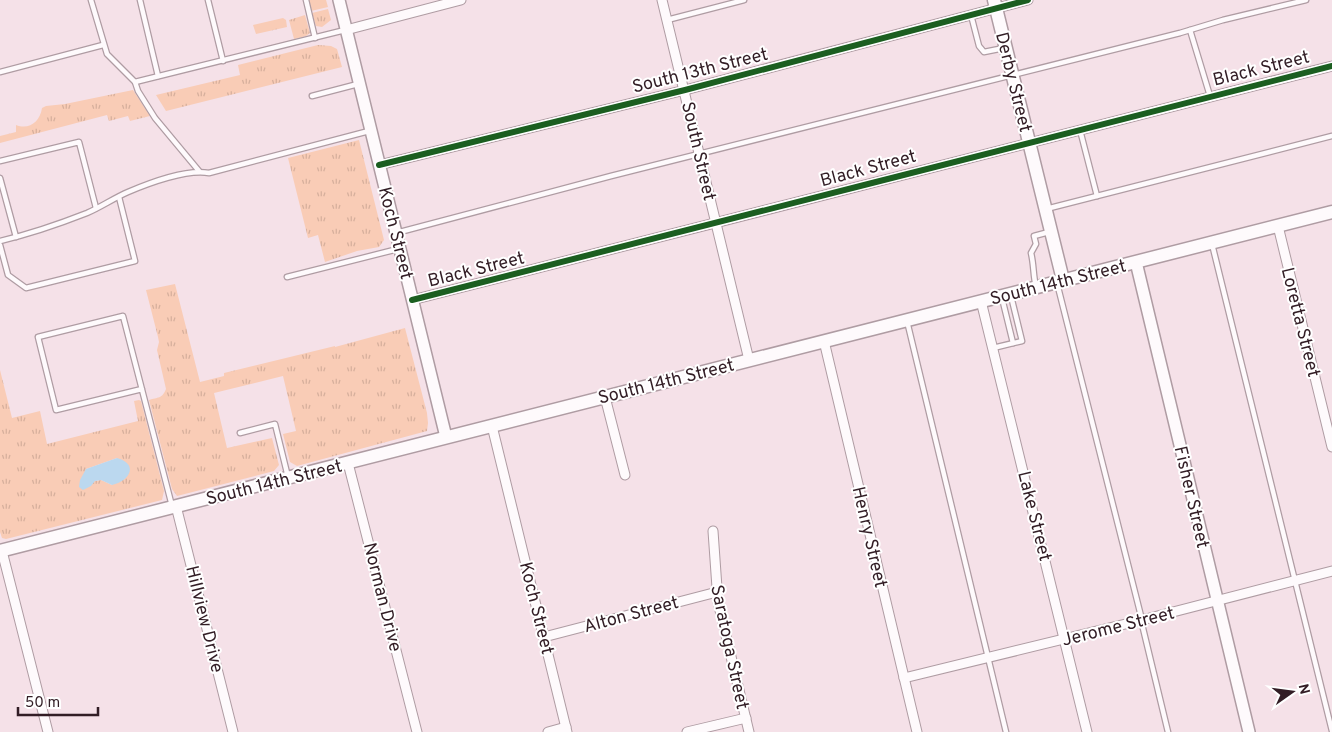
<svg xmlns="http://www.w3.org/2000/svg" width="1332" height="732" font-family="Overpass,sans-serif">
<defs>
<pattern id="grass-tufts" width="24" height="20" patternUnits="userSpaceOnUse" patternTransform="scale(1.25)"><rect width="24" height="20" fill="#f9ccb6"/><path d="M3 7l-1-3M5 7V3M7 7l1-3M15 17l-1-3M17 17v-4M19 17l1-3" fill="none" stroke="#d6af9c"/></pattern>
</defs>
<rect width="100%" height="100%" fill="#f5e1e8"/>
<!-- grass -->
<g fill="url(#grass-tufts)" fill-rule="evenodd">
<polygon points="308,0 326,0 328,7 311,11"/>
<polygon points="328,9 331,20 322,27 316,26 312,13"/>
<polygon points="305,15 310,33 306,36 294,39 289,20"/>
<polygon points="283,18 286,20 287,27 256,34 253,25"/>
<polygon points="318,45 331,46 337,49 342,67 166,111 156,95 240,75 238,65"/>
<path d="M133,90L150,116L130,121L128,116L109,121L107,115L0,143V136L16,132V125C29,130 40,122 42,108L46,106L65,104Z"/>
<polygon points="359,140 384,240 379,247 357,251 325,262 318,235 308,238 288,158"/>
<path d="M175,284L200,382L224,376V373L335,346V347L405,328L427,413L428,423L427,431L297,466L290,462L283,434L296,431L283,376L214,393L227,448L272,438L279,465L274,471L177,496L172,489L149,400C158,397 162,399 166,389L157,350L159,342L158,337L146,290Z"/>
<path d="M0,370L12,418L40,411L47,444L138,421L134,401L139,400L141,401L164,491L162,500L6,539L2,538L0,532ZM117,458L112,485L101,480L95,481L86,469Z"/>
</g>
<!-- water -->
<path fill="#bbd8ef" d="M117,458C139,464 130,481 112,485L101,480L95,481L91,486L83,490L79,487L80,480L86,469Z"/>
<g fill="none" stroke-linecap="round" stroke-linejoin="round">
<defs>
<g id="service">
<polyline points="91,0 107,54 135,82 138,91 155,118 199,171"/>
<polyline points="140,0 158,76"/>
<polyline points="208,0 223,61"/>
<polyline points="306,0 315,38"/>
<polyline points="971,15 979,46 984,52 1004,48"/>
<polyline points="667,20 744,0"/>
<polyline points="1190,30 1210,96"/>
<polyline points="0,72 103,45"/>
<polyline points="135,82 345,30"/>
<polyline points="312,96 358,84"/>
<polyline points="1080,130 1097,196"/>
<polyline points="0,161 79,142 96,208"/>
<polyline points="0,178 16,237"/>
<polyline points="1046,209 1332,136"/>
<polyline points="396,233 611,176 1180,33 1223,20 1306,0"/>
<path d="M0,241C30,234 59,224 87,213C101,207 114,198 128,192C149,183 187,169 209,173L369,131"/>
<polyline points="1212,244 1332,731"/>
<polyline points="0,245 8,275 26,288 135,261 119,197"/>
<polyline points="287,277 398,249"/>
<polyline points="1057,283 1142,620"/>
<path d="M1036,287C1033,275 1034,265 1031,253L1036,244L1034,236L1049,232"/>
<polyline points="1002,298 1013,343"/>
<polyline points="907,321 1006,732"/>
<polyline points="993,348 1022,341 1011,296"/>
<polyline points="142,389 56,410 38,337 123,316 172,506"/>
<polyline points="240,433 275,424 288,477"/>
<polyline points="1141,620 1168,732"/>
</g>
<g id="minor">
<polyline points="662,0 749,360"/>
<polyline points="346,30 461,0"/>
<polyline points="379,165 685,90 1028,0"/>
<polyline points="1278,226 1332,447"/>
<path d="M412,300C719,223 1025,143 1332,66"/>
<polyline points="981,301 1087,732"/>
<polyline points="824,341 917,732"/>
<polyline points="605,397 625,475"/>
<polyline points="492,426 567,732"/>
<polyline points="348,463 417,732"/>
<polyline points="176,506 233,732"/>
<polyline points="713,531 718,602 749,732"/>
<polyline points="2,551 48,732"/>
<polyline points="544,637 717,592"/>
<polyline points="904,678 1142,620 1332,571"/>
<polyline points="548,732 566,727"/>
<polyline points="687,732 746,718"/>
</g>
<g id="tertiary">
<polyline points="339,0 446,437"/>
<polyline points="1136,262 1249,732"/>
</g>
<g id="secondary">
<polyline points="994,0 1063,280"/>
<polyline points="0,551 1332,212"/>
</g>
</defs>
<!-- service casing -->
<use href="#service" stroke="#af9ca3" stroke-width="7"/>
<!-- minor casing -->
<use href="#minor" stroke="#af9ca3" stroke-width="11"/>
<!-- tertiary casing -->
<use href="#tertiary" stroke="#af9ca3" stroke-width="14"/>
<!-- secondary casing -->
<use href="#secondary" stroke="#af9ca3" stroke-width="15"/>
<!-- service -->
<use href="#service" stroke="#fefafc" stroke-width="4.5"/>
<!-- minor -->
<use href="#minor" stroke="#fefafc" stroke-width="9"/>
<!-- tertiary -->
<use href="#tertiary" stroke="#fefafc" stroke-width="11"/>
<!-- secondary -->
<use href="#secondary" stroke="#fefafc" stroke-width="12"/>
<defs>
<g id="cycleway">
<polyline points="379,165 685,90 1028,0"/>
<path d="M412,300C719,223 1025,143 1332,66"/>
</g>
</defs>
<!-- cycleway casing -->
<use href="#cycleway" stroke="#fff" stroke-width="9"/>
<!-- cycleway -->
<use href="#cycleway" stroke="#1b5e20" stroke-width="6"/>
</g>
<g text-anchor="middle" stroke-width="4" stroke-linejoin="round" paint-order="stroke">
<!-- street labels -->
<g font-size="18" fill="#321d25" stroke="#fff">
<text transform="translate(1261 68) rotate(-14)" y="6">Black Street</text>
<text transform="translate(700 70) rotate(-14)" y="6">South 13th Street</text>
<text transform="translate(1014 82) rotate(76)" y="6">Derby Street</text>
<text transform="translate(699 151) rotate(77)" y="6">South Street</text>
<text transform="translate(868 168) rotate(-15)" y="6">Black Street</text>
<text transform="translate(396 233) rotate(76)" y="6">Koch Street</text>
<text transform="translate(476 269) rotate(-14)" y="6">Black Street</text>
<text transform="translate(1058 282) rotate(-14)" y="6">South 14th Street</text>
<text transform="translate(1301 322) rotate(76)" y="6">Loretta Street</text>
<text transform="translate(666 381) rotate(-14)" y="6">South 14th Street</text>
<text transform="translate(274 482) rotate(-14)" y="6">South 14th Street</text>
<text transform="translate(1192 497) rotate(77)" y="6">Fisher Street</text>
<text transform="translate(1035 516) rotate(76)" y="6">Lake Street</text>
<text transform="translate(870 537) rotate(77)" y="6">Henry Street</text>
<text transform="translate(383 597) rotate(76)" y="6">Norman Drive</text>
<text transform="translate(537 608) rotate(76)" y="6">Koch Street</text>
<text transform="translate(631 614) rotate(-15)" y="6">Alton Street</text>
<text transform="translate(205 619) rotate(76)" y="6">Hillview Drive</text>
<text transform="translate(1118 626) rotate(-14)" y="6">Jerome Street</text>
<text transform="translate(730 647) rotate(78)" y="6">Saratoga Street</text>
</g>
</g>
<!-- north arrow -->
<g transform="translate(1292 692) rotate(76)" stroke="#ffffff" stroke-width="4" paint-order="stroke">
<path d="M0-4L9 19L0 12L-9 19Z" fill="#321d25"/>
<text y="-8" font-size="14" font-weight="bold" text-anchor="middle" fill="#321d25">N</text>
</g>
<!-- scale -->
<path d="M18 707v8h80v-8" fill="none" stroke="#321d25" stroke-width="2.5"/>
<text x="25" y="707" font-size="15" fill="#321d25" stroke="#ffffff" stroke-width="4" paint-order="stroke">50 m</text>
</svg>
